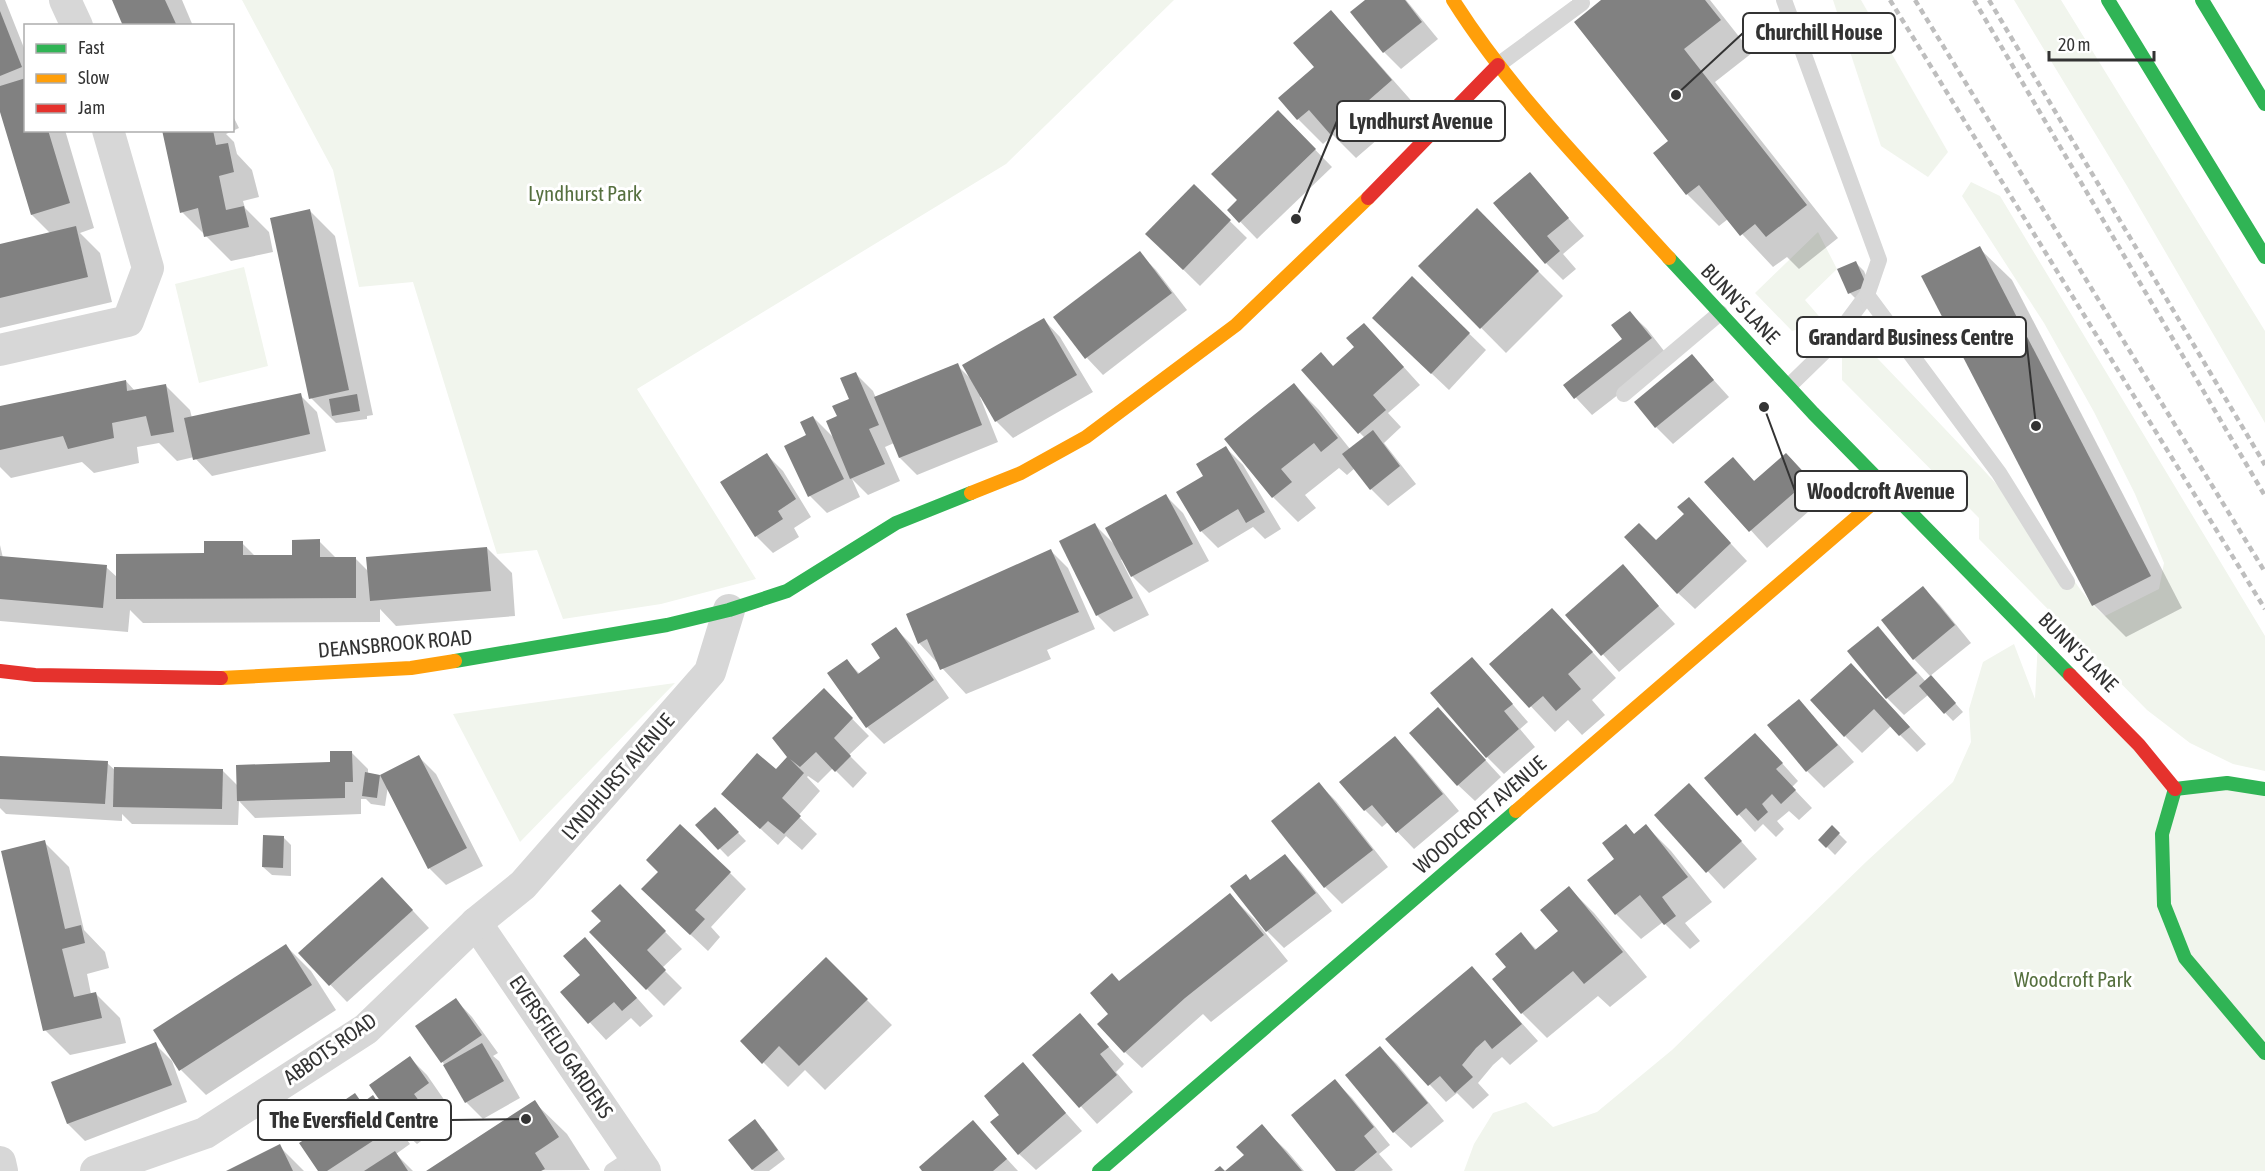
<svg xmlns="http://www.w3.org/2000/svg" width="2265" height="1171" font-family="'Asap Condensed',sans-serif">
<rect width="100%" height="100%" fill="#fff"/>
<!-- green -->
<g fill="#f1f5ed">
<polygon points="242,0 1174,0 1006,164 637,389 756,579 661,604 563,619 537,550 497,554 413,282 359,287 333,170"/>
<polygon points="1833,0 1861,0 1948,152 1928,177 1881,146"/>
<polygon points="2014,0 2061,0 2265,331 2265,423 2127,186"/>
<path d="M1971,182L2000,196L2265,636V771L2233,764L2190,743L2147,710L1979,539V518L1842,380V351L1858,338C1919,402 1982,466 2040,533C2063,559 2078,594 2105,616L2159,589L2164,563L2135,494L2094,412L2044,323L1962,196Z"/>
<polygon points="1818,232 1837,269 1805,300 1824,322 1792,331 1755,293"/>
<polygon points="244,267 268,366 199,383 175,284"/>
<polygon points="2038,641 2175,789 2265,788 2265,1171 1464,1171 1474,1144 1493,1113 1526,1102 1553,1127 1597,1112 1672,1050 1867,861 1953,782 1971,742 1969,709 1983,662 2014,644 2035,699"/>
<polygon points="675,683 520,842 453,714"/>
</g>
<!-- shadow -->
<g fill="#0003">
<polygon points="0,0 5,0 26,53 26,130 65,130 94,228 80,233 100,253 112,302 0,328 0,246 51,234 32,215 0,107"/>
<polygon points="114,0 182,0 193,26 125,26"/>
<polygon points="1368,0 1406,0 1438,39 1401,69 1384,52"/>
<polygon points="1603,0 1710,0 1752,53 1715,82 1838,238 1799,269 1787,257 1773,267 1728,219 1719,226 1687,194 1670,141"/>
<polygon points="1331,12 1355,37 1416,106 1356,158 1333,135 1323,144 1298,119 1316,67"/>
<polygon points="232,114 239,128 226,134 234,142 237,154 252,170 259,197 243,201 245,208 269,232 273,252 231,261 182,212 164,130 232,130"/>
<polygon points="1295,129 1332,167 1257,239 1229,210"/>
<polygon points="1530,175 1584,236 1563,254 1576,269 1563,280 1546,263"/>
<polygon points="1194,186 1247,238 1200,286 1147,234"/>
<polygon points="1477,210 1563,296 1506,353 1420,266"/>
<polygon points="310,211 335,236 373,415 367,416 367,419 336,423 311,398"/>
<polygon points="1979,248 2012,280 2182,608 2126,637 2094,605"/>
<polygon points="1139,253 1156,270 1187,310 1103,375 1087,358"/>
<polygon points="1856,263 1864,271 1874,294 1858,301 1850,293"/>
<polygon points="1412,278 1486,350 1449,390 1391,335"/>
<polygon points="1630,313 1647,329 1668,356 1592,415 1565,386 1624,339"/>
<polygon points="1044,320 1060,337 1093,392 1013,438 996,421 982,396 980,397 998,442 917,475 900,458 894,443 885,447 900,481 868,495 852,479 860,497 827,513 810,496 808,435 813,417 835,439 838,417 851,400 856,374 873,391 876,398 957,365 970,378"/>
<polygon points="1381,342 1420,385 1388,413 1401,427 1384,443 1416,484 1388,506 1371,489 1355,468 1347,475 1339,468 1305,495 1316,508 1298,522 1273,497 1294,385 1319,410 1350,449 1365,438 1360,433 1334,367"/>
<polygon points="1692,356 1729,397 1673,444 1656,427"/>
<polygon points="126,381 135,391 165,385 190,410 192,418 300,395 317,412 326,451 212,476 194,457 177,461 159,443 137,447 139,463 94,473 82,462 11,478 0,467 0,407"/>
<polygon points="1226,448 1243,465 1281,529 1265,539 1253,527 1218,548 1201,531 1205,476"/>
<polygon points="767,455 783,471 811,517 794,528 799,537 773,553 756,536 722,482"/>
<polygon points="1733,459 1755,482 1803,472 1825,497 1767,548 1707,482"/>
<polygon points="1166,496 1183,513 1209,561 1149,593 1132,576 1123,559 1121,560 1149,615 1114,632 1097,615 1061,542 1095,525 1115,545"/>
<polygon points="1705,516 1747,561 1695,609 1678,593"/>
<polygon points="319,541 336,558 355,558 369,572 487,548 512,573 515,616 396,626 380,609 380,622 143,623 130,610 128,632 0,621 0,545 3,558 106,567 118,578 242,543 256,557 293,556"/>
<polygon points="1051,551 1068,568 1095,629 1047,650 1051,659 966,694 919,643"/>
<polygon points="1622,566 1675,624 1619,672 1567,615"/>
<polygon points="1923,588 1940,605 1971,643 1930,676 1914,659"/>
<polygon points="1878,628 1926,682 1939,685 1963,712 1953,721 1928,695 1904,715 1887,698 1849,651"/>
<polygon points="896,629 913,646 949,698 884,744 867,727 847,661 860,674 882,658"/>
<polygon points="1577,635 1616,678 1592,700 1605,715 1582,735 1568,720 1555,732 1491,664"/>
<polygon points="1488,676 1528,722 1520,729 1535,747 1504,774 1487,757"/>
<polygon points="1868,682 1926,744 1917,752 1891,726 1862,753 1845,736"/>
<polygon points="824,690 869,736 849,755 867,773 853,788 833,768 818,783 808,776 807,777 820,791 798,816 817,834 802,850 786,836 778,845 723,794 776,772 789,757"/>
<polygon points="1799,701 1854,762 1824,788 1807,771"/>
<polygon points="1454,726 1501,777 1475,801 1458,785"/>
<polygon points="1395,738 1412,755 1459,811 1414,849 1388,822 1382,827 1365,810"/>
<polygon points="351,752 368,769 368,774 382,776 419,757 436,774 483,866 446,885 429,868 388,786 385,806 371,804 366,799 361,799 361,814 255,818 239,801 238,825 132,824 122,814 122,821 6,814 0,808 0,757 107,763 116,771 222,770 238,786 332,764"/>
<polygon points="1772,752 1798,781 1792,787 1812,808 1799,820 1789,811 1777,821 1784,829 1776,837 1763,824 1755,832 1706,778"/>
<polygon points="1319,784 1336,801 1388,867 1342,904 1325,887"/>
<polygon points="1706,802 1757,859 1724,889 1656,815"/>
<polygon points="715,809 746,841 728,857 697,825"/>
<polygon points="1626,826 1635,835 1646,826 1671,851 1712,902 1685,923 1700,941 1690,949 1663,922 1641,939 1616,914"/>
<polygon points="1832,827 1847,842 1835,855 1820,840"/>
<polygon points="283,837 291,845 291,876 272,875 263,867"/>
<polygon points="44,842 69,867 84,930 105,952 109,968 87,974 91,994 95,993 120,1018 126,1043 70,1055 45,1030"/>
<polygon points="1285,856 1301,872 1332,911 1284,948 1267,931 1232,886 1251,882"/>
<polygon points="730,873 746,889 711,927 720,937 708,951 660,906"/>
<polygon points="620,886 682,949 662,968 682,988 664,1006 591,933 603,921"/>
<polygon points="1569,888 1594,913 1647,977 1610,1007 1598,996 1547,1038 1522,1013 1508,968 1521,934 1537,950 1560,932"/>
<polygon points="1230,895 1255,920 1288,961 1211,1022 1203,1014 1142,1068 1125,1052 1110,1014 1119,982"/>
<polygon points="399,896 429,928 347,1002 300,953"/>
<polygon points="585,939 653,1016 640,1027 631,1018 606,1040 562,992 582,975"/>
<polygon points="286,946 311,971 336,1010 206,1095 181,1070"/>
<polygon points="826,959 892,1025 825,1090 805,1070 788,1087 742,1041"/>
<polygon points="1472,968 1538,1041 1510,1065 1502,1057 1493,1065 1478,1083 1489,1095 1473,1109 1457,1093 1446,1102 1387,1039"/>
<polygon points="456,1000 472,1017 498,1053 493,1056 499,1061 520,1098 483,1119 466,1102 444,1064 417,1027"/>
<polygon points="1080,1015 1124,1064 1116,1072 1133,1092 1097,1124 1034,1055"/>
<polygon points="155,1044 172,1061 187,1102 85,1141 68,1124 52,1082"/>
<polygon points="1380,1048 1397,1064 1444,1121 1411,1148 1394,1132"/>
<polygon points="410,1058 427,1075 445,1101 430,1112 441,1127 417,1144 398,1127 410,1144 396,1154 413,1171 320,1171 317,1133 355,1095 364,1104 373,1097 388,1112"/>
<polygon points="1022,1064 1082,1131 1036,1170 1019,1154 1001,1115"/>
<polygon points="1335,1081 1352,1098 1390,1145 1379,1154 1393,1170 1391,1171 1338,1171"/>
<polygon points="534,1102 567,1134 590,1170 429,1171"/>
<polygon points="973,1122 1018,1171 924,1171"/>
<polygon points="1262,1127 1287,1151 1304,1171 1227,1171 1246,1155"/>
<polygon points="763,1129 785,1159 769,1171 754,1171 730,1140"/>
<polygon points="279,1146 304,1171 230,1171"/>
</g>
<!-- building -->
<g fill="#818181">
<polygon points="112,0 165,0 177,26 123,26"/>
<polygon points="1365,0 1405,0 1422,22 1383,53 1350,12"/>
<polygon points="1601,0 1705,0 1721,20 1684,49 1807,205 1766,237 1755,224 1740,236 1699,185 1686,195 1653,153 1668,141 1574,22"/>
<polygon points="1331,10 1392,80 1330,134 1309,110 1297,120 1278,98 1314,67 1293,43"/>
<polygon points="0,11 22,67 0,76"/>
<polygon points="26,78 26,130 48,130 70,203 31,215 0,112 0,86"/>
<polygon points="1278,110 1316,149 1239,223 1227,210 1237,200 1211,174"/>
<polygon points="162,130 213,130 216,145 228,143 234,172 219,176 226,210 244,206 249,227 204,237 198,208 180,213"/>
<polygon points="1530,172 1569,218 1547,236 1560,251 1545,264 1493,203"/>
<polygon points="1194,184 1231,220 1183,270 1145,234"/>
<polygon points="1477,208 1539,271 1480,329 1418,266"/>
<polygon points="310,209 349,390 309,399 270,218"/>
<polygon points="76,226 88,277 0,298 0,244"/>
<polygon points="1980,246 2151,576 2092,606 1921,276"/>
<polygon points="1140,251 1172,293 1085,359 1053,317"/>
<polygon points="1856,261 1867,286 1848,294 1837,269"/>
<polygon points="1412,276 1470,333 1431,374 1372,318"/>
<polygon points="1630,311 1652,338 1574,399 1563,385 1622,339 1611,325"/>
<polygon points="1044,318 1077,375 995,422 962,365"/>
<polygon points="1364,323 1404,367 1373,395 1386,410 1358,434 1301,370 1321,352 1333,366 1354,347 1346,338"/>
<polygon points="1692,354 1714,380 1655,428 1634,402"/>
<polygon points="958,363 982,425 899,458 874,397"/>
<polygon points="856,372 879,425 869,429 885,464 850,479 826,421 837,416 832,406 849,399 840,378"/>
<polygon points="126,380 127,391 166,384 174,432 151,436 146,416 112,423 114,438 68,449 63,436 0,450 0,406"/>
<polygon points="1294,383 1338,438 1321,452 1314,443 1281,469 1292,482 1272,498 1224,439"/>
<polygon points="301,393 310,434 193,460 184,418"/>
<polygon points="357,394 360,411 332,416 329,399"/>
<polygon points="813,416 844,479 808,497 784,446 806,435 800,422"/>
<polygon points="1373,430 1400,466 1370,490 1342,454"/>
<polygon points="1226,446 1265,512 1246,523 1238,509 1200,532 1176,492 1203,476 1196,464"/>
<polygon points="767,453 796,499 778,511 783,519 755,537 720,482"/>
<polygon points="1786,453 1810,479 1749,532 1704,482 1733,457 1754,481"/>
<polygon points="1166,494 1193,544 1131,577 1105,528"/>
<polygon points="1689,497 1731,543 1677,594 1624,537 1639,523 1656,540 1684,514 1677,507"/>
<polygon points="1095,523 1133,598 1096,616 1059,541"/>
<polygon points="320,539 320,557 356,557 356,598 116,599 116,554 204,553 204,541 243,541 243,555 292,555 292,540"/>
<polygon points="487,547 491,591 370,601 366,557"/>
<polygon points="1051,549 1079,612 940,670 927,639 918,644 906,614"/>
<polygon points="0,556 107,565 103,608 0,599"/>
<polygon points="1623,564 1659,606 1601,656 1565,615"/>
<polygon points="1923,586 1955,625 1913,660 1881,620"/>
<polygon points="1552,608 1593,652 1568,674 1581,689 1556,711 1543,696 1529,708 1489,664"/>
<polygon points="1878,626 1917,673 1886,699 1847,651"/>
<polygon points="896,627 934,680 866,728 827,673 847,659 858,674 880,658 871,644"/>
<polygon points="1472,657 1513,704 1504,711 1519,729 1486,758 1430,693"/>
<polygon points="1851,663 1910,727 1899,736 1874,709 1844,737 1810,700"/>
<polygon points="1931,675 1956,703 1944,714 1919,686"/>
<polygon points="824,688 853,718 834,738 851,756 835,772 816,752 800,767 790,759 804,773 782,798 801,816 784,834 768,821 760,829 721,794 757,753 776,769 787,757 772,738"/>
<polygon points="1799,699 1838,745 1806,772 1767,725"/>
<polygon points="1438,707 1486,760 1457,786 1409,733"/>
<polygon points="1755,733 1783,763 1776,769 1796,790 1781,804 1772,794 1762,804 1768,812 1758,821 1746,808 1737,816 1704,778"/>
<polygon points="1395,736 1443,794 1396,833 1372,805 1364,811 1339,782"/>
<polygon points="330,751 352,751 353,782 345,782 345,798 237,801 236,765 330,762"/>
<polygon points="419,755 467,848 428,869 380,775 377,798 362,796 365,772 380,775"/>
<polygon points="0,756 108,761 105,804 0,799"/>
<polygon points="114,767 223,769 222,809 113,807"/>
<polygon points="1319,782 1373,850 1324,888 1271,821"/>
<polygon points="1689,783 1742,841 1706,873 1654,815"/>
<polygon points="715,807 739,832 718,850 695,825"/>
<polygon points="680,824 731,872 695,910 705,919 690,935 641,889 658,872 646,860"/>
<polygon points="1626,824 1634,834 1646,824 1688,877 1662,897 1676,916 1664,925 1640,895 1615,915 1587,880 1614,859 1602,843"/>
<polygon points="1832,825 1840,833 1826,848 1818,840"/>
<polygon points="263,835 284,836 283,868 262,867"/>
<polygon points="45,840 65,929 81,925 85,943 62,949 74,997 96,992 102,1018 43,1031 1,851"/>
<polygon points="1285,854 1316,893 1266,932 1230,886 1246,874 1250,880"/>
<polygon points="382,877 413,910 329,986 298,953"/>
<polygon points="620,884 666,931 647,950 666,970 646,990 589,932 601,921 591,911"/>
<polygon points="1569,886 1623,952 1584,984 1573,971 1521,1014 1492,979 1506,967 1495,954 1521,932 1535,950 1558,931 1540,910"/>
<polygon points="1230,893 1264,935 1185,998 1124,1053 1097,1024 1108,1014 1090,993 1112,973 1119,981"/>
<polygon points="585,937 637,998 622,1011 614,1002 588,1024 560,992 580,975 563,956"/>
<polygon points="286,944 312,985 179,1071 153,1030"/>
<polygon points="826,957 868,999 799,1066 779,1046 762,1064 740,1041"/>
<polygon points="1472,966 1522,1024 1492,1049 1485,1040 1476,1048 1462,1065 1473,1077 1455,1093 1440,1076 1428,1086 1385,1039"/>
<polygon points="456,998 482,1035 441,1063 415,1026"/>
<polygon points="1080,1013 1109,1047 1100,1054 1117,1075 1079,1108 1032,1055"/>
<polygon points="156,1042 172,1085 67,1124 51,1082"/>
<polygon points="482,1043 504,1081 465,1103 443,1065"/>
<polygon points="1380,1046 1428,1103 1393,1133 1345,1075"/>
<polygon points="410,1056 429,1083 414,1094 425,1109 399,1128 369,1085"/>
<polygon points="1023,1062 1066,1113 1018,1155 990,1122 999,1115 984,1096"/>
<polygon points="1335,1079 1374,1127 1364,1136 1377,1152 1354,1171 1336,1171 1291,1115"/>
<polygon points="355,1093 362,1103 373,1095 394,1127 327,1171 318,1171 299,1143 315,1133 309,1124"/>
<polygon points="535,1100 559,1137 535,1153 545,1169 541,1171 426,1171"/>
<polygon points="755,1119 778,1150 752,1170 728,1140"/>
<polygon points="973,1120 1007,1159 993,1171 922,1171 919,1167"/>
<polygon points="1262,1124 1302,1171 1214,1171 1220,1166 1225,1171 1244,1155 1236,1147"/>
<polygon points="280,1144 293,1171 226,1171"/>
<polygon points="395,1151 408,1171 364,1171"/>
</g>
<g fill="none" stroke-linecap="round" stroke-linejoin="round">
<!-- lane -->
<g stroke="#d7d7d7" stroke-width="16">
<polyline points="1784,0 1879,260 1867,295 1826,350 1789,386"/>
<polyline points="1498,65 1582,3 1580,0"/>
<polyline points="1867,295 1999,473 2067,582"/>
<polyline points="1624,394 1720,313"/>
<polyline points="612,1171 635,1156"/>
</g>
<!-- street -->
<g stroke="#d7d7d7" stroke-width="32">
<polyline points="65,0 77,26"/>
<polyline points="0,350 128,321 148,268 108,130"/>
<polyline points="476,923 645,1171"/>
<polyline points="0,1162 2,1171"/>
<polyline points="96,1171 205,1133 366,1029 476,923 523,885 710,672 729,610"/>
</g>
<!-- fast -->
<g stroke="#30b455" stroke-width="14">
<polyline points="2108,0 2265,257"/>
<polyline points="2202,0 2265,104"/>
<polyline points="1669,258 1813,413 2070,675"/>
<polyline points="455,661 667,625 729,610 787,591 896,523 971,493"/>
<polyline points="2175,789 2162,834 2164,905 2185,958 2265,1053"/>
<polyline points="2175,789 2227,783 2265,789"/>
<polyline points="1099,1171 1516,811"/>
</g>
<!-- slow -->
<g stroke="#ff9f0a" stroke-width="14">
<path d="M1453,0C1513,95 1594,175 1669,258"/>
<polyline points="971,493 1021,473 1086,437 1236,325 1368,198"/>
<polyline points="221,678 411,668 455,661"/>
<polyline points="1516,811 1888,490"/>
</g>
<!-- jam -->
<g stroke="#e5322d" stroke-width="14">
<polyline points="1368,198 1498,65"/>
<polyline points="0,671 35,675 221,678"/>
<polyline points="2070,675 2139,745 2175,789"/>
</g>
<!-- rail -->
<g stroke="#bebebe" stroke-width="4.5" stroke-dasharray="6 4.5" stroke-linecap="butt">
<polyline points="1890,0 2265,609"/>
<polyline points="1915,0 2265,572"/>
<polyline points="1974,0 2265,496"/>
<polyline points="1989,0 2265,465"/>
</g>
</g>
<g text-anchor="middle" stroke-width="6" stroke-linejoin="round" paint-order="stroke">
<!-- park labels -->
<g font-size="21" fill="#56703f" stroke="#fff">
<text x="585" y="201">Lyndhurst Park</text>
<text x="2073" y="987">Woodcroft Park</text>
</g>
<!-- street labels -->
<g font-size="21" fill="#333" stroke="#fff">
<text transform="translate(1740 304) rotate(46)" y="7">BUNN'S LANE</text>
<text transform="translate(395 644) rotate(-5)" y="7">DEANSBROOK ROAD</text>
<text transform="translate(2078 652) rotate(45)" y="7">BUNN'S LANE</text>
<text transform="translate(618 777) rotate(-49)" y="7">LYNDHURST AVENUE</text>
<text transform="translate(1480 815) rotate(-41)" y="7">WOODCROFT AVENUE</text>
<text transform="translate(561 1047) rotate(56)" y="7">EVERSFIELD GARDENS</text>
<text transform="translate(330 1049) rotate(-35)" y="7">ABBOTS ROAD</text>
</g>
</g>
<!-- callouts -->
<path fill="none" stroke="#333" stroke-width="2" d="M1676 95L1743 33M1296 219L1337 121M2036 426L2026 337M1764 407L1795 491M526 1119L451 1120"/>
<g fill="#333" stroke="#fff" stroke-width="2">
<circle cx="1676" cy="95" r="6"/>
<circle cx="1296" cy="219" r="6"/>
<circle cx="2036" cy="426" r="6"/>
<circle cx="1764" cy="407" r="6"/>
<circle cx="526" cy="1119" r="6"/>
</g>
<g fill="#fff" stroke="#333" stroke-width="2">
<rect x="1743" y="13" width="152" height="40" rx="6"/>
<rect x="1337" y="101" width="168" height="40" rx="6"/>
<rect x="1797" y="317" width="229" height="40" rx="6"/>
<rect x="1795" y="471" width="172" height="40" rx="6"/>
<rect x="258" y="1100" width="193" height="40" rx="6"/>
</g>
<g font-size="22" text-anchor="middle" font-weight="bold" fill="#333">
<text x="1819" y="40">Churchill House</text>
<text x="1421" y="129">Lyndhurst Avenue</text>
<text x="1911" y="345">Grandard Business Centre</text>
<text x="1881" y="499">Woodcroft Avenue</text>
<text x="354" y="1128">The Eversfield Centre</text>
</g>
<!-- legend -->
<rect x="24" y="24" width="210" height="108" fill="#ffffff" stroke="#adadad" stroke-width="1.5"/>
<rect x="36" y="44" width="30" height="9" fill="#30b455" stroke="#adadad" stroke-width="1.5"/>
<text x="78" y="54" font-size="18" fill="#333333">Fast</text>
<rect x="36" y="74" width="30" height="9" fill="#ff9f0a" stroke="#adadad" stroke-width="1.5"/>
<text x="78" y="84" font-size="18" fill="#333333">Slow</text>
<rect x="36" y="104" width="30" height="9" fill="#e5322d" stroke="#adadad" stroke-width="1.5"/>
<text x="78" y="114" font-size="18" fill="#333333">Jam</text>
<!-- scale -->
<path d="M2049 51v9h105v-9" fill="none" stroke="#333333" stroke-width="3"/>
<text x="2058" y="51" font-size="18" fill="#333333" stroke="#ffffff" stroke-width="4.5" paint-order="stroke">20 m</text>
</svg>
